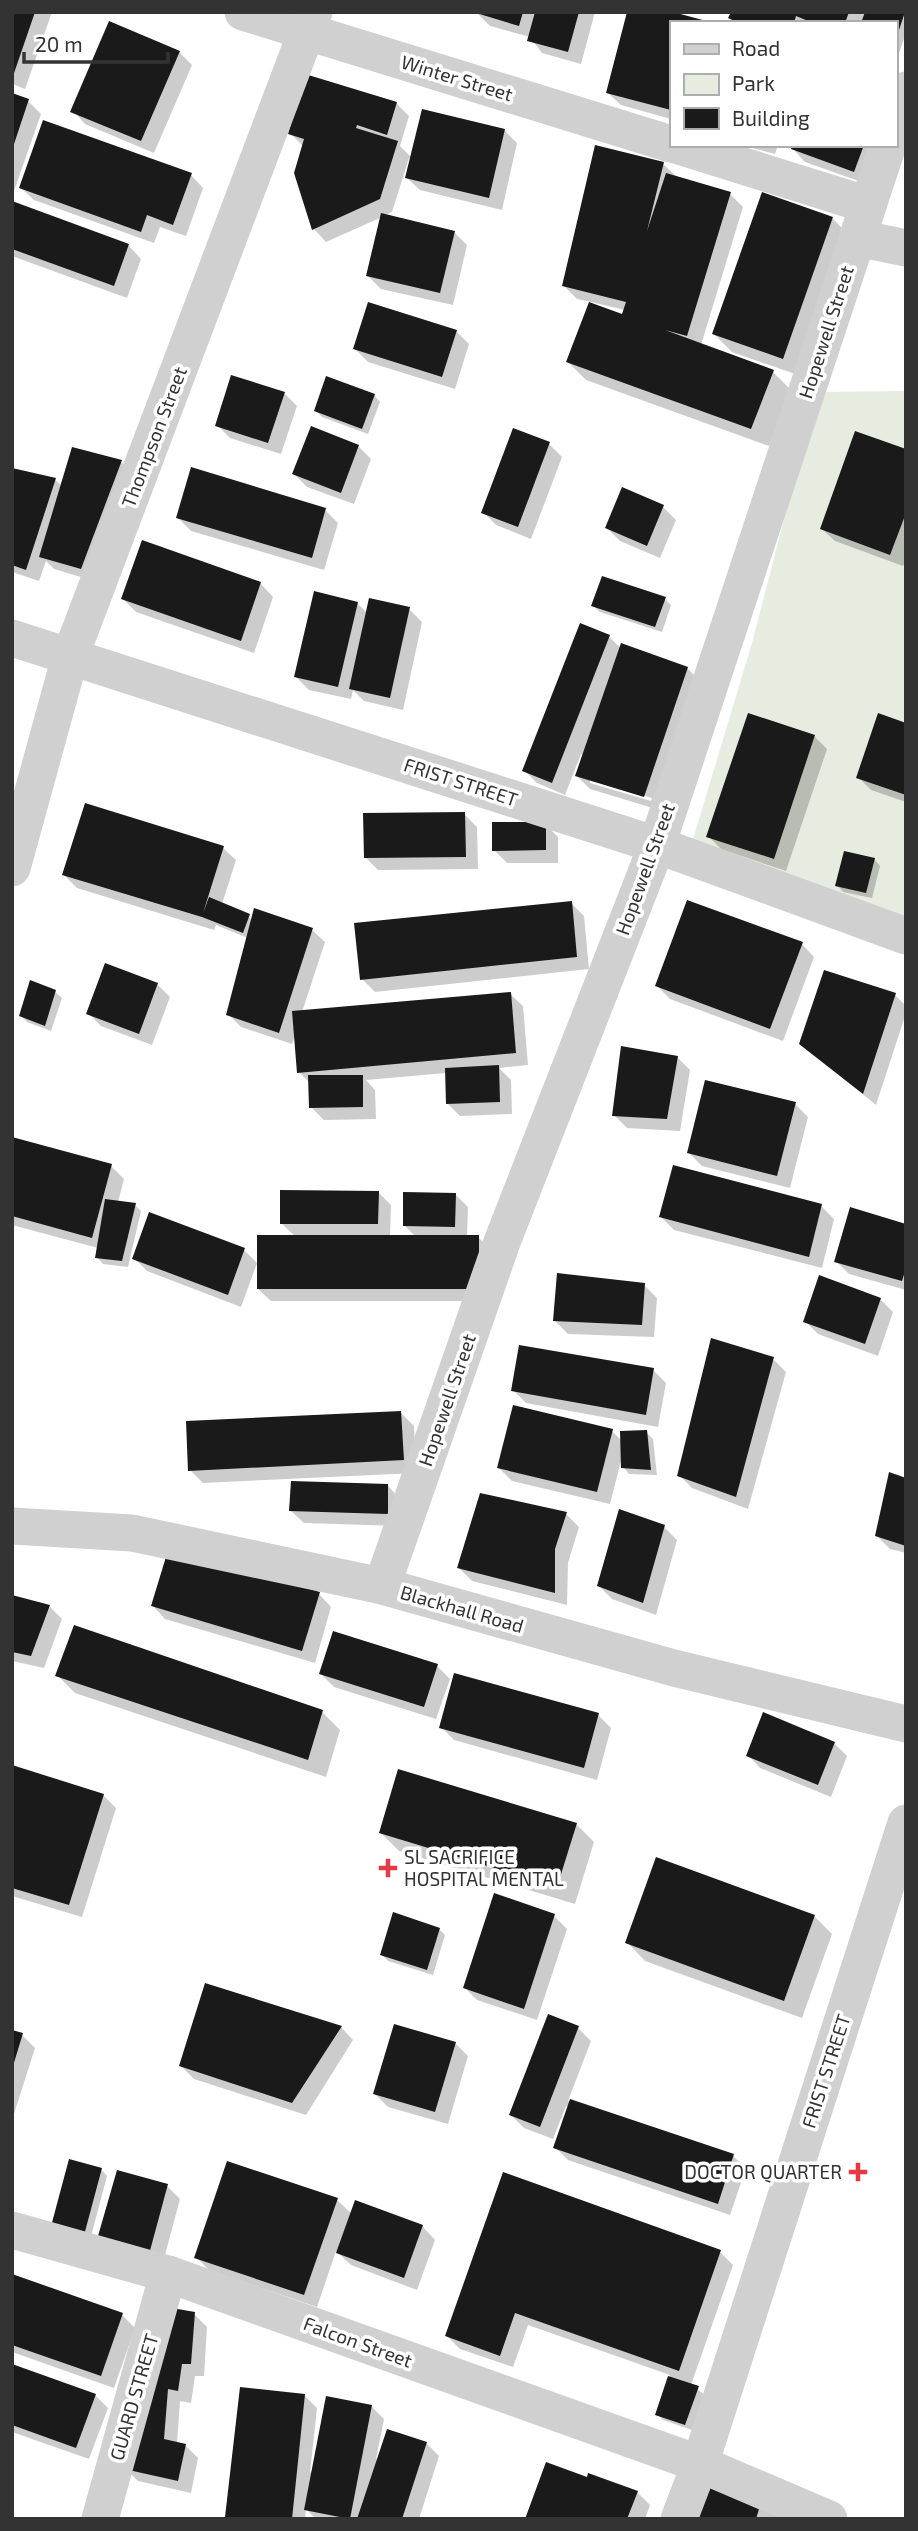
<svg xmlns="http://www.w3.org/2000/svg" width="918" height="2531" font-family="'Exo 2',sans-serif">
<rect width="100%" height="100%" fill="#fff"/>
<!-- green -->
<polygon fill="#e6ecdf" points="906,391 906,927 691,846 752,643 817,392"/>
<!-- shadow -->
<g fill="#0003" fill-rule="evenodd">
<polygon points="12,12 52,12 25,89 12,84"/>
<polygon points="595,12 581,64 542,53 530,37 490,26 477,13"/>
<polygon points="666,12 706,23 671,23 671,119 621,105 608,93"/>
<polygon points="733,12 906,12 906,33 896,62 895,23 735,23 731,18"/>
<polygon points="179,52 192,65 154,153 85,124 73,111"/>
<polygon points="12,95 28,101 41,114 14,191"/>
<polygon points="396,103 409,116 400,146 412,158 504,130 517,143 502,210 420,190 407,178 412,159 409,158 392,212 384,216 454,232 467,245 453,305 381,289 368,276 382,217 326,242 314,229 304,147 290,133"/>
<polygon points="741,145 778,145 775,154"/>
<polygon points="794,145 881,145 867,184 805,162 793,149"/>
<path d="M663,164L676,176L730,194L743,207L701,345L773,372L791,390L769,446L586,380L568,362L591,302L577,299L564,286ZM591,302L625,310L623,317L591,305Z"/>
<polygon points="191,175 203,188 186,236 160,227 154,243 34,200 21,188"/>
<polygon points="763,194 833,219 851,237 801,376 732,352 714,334"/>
<polygon points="12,202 129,246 141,259 127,298 12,256"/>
<polygon points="456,331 469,344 455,389 368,362 355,349"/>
<polygon points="284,393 297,406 281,454 230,438 217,425"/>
<polygon points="374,395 380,402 368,434 322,417 316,411"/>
<polygon points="549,444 562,457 531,539 496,525 483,512"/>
<polygon points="358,446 371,459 354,504 307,487 294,474"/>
<polygon points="906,451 906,560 903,566 835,541 822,529"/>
<polygon points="121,462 134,474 94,581 54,569 46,561 39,581 12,572 12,470 55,480 62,486"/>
<polygon points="623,490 663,507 676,520 660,558 620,541 607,528"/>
<polygon points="325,510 338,523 324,570 191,531 178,518"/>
<polygon points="143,542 261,584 273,597 254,653 136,612 123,599"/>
<polygon points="665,599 671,605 662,632 600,612 593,606"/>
<polygon points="357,603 367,613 409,609 422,622 403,710 364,701 353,690 351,699 309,690 296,677"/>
<path d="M581,626L609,637L621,648L687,668L700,681L656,809L590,789L577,776L584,755L581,754L565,795L537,783L524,770ZM590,779L652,798L651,801L590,783Z"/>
<polygon points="906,725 906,802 871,790 858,777"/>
<polygon points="814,736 827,749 786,871 721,849 708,836"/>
<polygon points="464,814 477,827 478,869 378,870 365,857"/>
<polygon points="545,824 558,837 558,863 507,863 494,850"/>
<polygon points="223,848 236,860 222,904 253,920 312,930 325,942 302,1012 510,994 523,1006 528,1065 499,1068 511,1080 512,1114 460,1116 447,1103 446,1073 366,1080 375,1090 376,1119 324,1120 311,1107 310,1083 299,1072 296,1033 292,1044 241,1027 228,1014 248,938 216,925 214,930 77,888 64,875"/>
<polygon points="874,859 880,866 872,898 843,892 837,885"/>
<polygon points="571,903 584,916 589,969 375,992 362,979"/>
<polygon points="802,944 814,957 783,1041 670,999 657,986"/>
<polygon points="157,984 170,997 152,1045 101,1026 88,1013"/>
<polygon points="55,992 62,998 51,1031 27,1022 21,1016"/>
<polygon points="895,995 906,1006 906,1013 876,1105 801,1044"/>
<polygon points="677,1057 690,1070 680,1131 627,1128 614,1115"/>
<polygon points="795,1104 808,1117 790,1188 702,1166 689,1153"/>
<polygon points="12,1139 111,1166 124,1179 118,1202 135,1205 141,1211 128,1267 103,1264 97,1257 98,1248 12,1225"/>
<polygon points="378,1192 391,1205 390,1237 416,1237 405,1226 455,1194 468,1207 467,1237 478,1237 491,1250 491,1301 271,1301 258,1289 296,1237 281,1223"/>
<polygon points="821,1206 834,1219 822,1268 674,1230 661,1217"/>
<polygon points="150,1214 244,1250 257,1263 241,1307 147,1271 134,1258"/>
<polygon points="906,1226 906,1290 849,1274 836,1261"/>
<polygon points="644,1285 657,1298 654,1337 568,1334 555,1321"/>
<polygon points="880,1299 893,1312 878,1356 818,1334 805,1321"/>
<polygon points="773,1359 786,1372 748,1509 692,1488 679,1475"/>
<polygon points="653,1370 666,1383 658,1427 526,1403 513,1390"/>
<polygon points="401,1413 414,1426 416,1473 203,1483 190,1470"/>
<polygon points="612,1431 622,1441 646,1432 653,1439 657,1475 629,1474 623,1467 622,1457 610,1504 512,1481 499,1468"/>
<polygon points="906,1479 906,1553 890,1549 877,1536"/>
<polygon points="388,1486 400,1499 400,1526 304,1523 291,1511"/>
<polygon points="566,1514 579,1527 568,1563 567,1605 472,1581 459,1568"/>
<polygon points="664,1527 677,1540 656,1615 612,1599 599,1586"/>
<polygon points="319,1594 331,1607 315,1663 165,1619 153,1606"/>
<polygon points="12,1597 49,1606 62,1619 44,1668 12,1661"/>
<polygon points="437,1666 450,1679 436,1719 334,1687 321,1674"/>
<polygon points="57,1675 322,1712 340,1730 326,1777 75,1693"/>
<polygon points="598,1715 611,1728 597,1780 454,1740 441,1727"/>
<polygon points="834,1743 847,1756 831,1797 760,1768 748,1755"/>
<polygon points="12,1767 103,1795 116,1808 82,1917 12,1896"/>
<polygon points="576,1824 594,1842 575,1904 399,1851 381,1833"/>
<polygon points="554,1916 567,1929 537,2020 477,2000 465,1988"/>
<polygon points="814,1916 832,1934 802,2018 645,1961 627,1942"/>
<polygon points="439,1929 445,1935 433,1975 388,1961 382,1955"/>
<polygon points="549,2016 578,2028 591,2041 568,2101 733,2156 746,2168 730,2215 568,2160 555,2147 569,2107 566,2106 553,2139 524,2128 511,2115"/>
<polygon points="341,2027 353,2040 306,2115 194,2079 181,2066"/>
<polygon points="12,2032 22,2035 35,2048 12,2120"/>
<polygon points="455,2043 468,2056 448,2124 388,2107 375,2094"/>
<polygon points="101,2169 107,2176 89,2244 58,2236"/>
<polygon points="504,2175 720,2252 733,2265 691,2385 704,2394 692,2430 663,2420 657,2414 670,2375 528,2325 513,2367 460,2349 447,2336"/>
<polygon points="167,2186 180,2199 161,2270 111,2255"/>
<polygon points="337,2200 352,2214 356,2202 423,2227 435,2240 417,2290 351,2265 336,2251 317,2307 209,2270 196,2257"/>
<polygon points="12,2276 122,2315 135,2328 114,2388 12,2352"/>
<polygon points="194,2314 207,2327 204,2376 195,2376 191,2403 180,2401 177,2444 185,2445 198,2458 191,2493 138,2481 126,2469"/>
<polygon points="12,2366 95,2395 108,2408 89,2459 12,2432"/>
<polygon points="304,2395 317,2408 310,2473 371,2406 384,2419 376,2459 426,2443 439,2456 419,2519 316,2519 306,2509 305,2519 227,2516"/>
<polygon points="588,2479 637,2492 650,2505 645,2519 527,2519"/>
<polygon points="705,2483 810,2519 694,2519"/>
</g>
<!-- building -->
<g fill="#1a1a1a">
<polygon points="12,12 35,12 13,76 12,76"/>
<polygon points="473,12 523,12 519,26"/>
<polygon points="535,12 579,12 568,52 527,41"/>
<polygon points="627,12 673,12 710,22 671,23 671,110 606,93"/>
<polygon points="731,12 849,12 845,23 813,23 796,16 794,23 739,23 728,18"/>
<polygon points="865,12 905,12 896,39 895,23 861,23"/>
<polygon points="109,21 180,51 141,141 70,112"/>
<polygon points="305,74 397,102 387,135 357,125 356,128 398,141 380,199 312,230 294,173 304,139 288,134"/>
<polygon points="12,93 29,99 13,147 12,147"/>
<polygon points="422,109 505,129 489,198 405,178"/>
<polygon points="43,120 192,173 173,225 147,215 141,232 19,188"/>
<polygon points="595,145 664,162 647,231 666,173 731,192 687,336 665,330 774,370 751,429 566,362 589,302 622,314 626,302 562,286"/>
<polygon points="792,145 864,145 854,172 791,149"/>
<polygon points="762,192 833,217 783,359 712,334"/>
<polygon points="12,201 129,244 114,286 12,249"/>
<polygon points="381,213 455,231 440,293 366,276"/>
<polygon points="368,302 457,330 442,377 353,349"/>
<polygon points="231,375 285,392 268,443 215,426"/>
<polygon points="326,376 375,394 362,429 314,411"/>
<polygon points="311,426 359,445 341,493 292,474"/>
<polygon points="513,428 550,442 518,527 481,513"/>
<polygon points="855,431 906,449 906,513 890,555 820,529"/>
<polygon points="72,447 122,460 81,569 39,557"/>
<polygon points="191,467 326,508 312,558 176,518"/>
<polygon points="12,468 56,478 26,570 12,565"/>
<polygon points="622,487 664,505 647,546 605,528"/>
<polygon points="142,540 261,582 241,641 121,599"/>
<polygon points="602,576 666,597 655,627 591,606"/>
<polygon points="314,591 358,602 338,687 294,677"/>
<polygon points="369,598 410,607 390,698 349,689"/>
<polygon points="580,623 610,635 552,783 522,771"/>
<polygon points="621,643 688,667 644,797 575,776"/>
<polygon points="748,713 815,735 774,859 706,837"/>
<polygon points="878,713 906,723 906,795 856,778"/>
<polygon points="85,803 224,846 203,913 209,897 250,914 243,933 202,917 62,875"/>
<polygon points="465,812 466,857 364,858 363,813"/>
<polygon points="492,822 546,822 546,850 492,851"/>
<polygon points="844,851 875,858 866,893 835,886"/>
<polygon points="687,900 803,942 770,1029 655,986"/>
<polygon points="572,901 577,957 360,980 354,923"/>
<polygon points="254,908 313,928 279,1033 226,1015"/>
<polygon points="105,963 158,983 139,1034 86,1014"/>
<polygon points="824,970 896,993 863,1094 799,1044"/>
<polygon points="30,980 56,990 45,1026 19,1016"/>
<polygon points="511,992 516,1053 297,1073 292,1011"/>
<polygon points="621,1046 678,1056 667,1119 612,1116"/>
<polygon points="499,1065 500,1102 446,1104 445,1068"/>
<polygon points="308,1075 363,1075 363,1107 309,1108"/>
<polygon points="705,1080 796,1102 777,1176 687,1153"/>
<polygon points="12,1137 112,1164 92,1238 12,1216"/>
<polygon points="673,1165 822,1204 809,1257 659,1217"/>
<polygon points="280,1190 379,1191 378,1224 280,1224"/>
<polygon points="403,1192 456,1193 455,1227 403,1226"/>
<polygon points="105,1199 136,1203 122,1261 95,1258"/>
<polygon points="850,1207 906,1224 906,1268 902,1281 834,1262"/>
<polygon points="149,1212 245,1248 228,1295 132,1259"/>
<rect x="257" y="1235" width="222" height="54"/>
<polygon points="557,1273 645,1283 642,1325 553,1321"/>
<polygon points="819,1275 881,1298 865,1344 803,1322"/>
<polygon points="711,1338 774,1357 736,1497 677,1476"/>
<polygon points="519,1345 654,1368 646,1415 511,1391"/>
<polygon points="513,1405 613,1429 597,1492 497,1468"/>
<polygon points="401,1411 404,1460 188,1471 186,1421"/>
<polygon points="647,1430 651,1470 621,1468 620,1431"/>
<polygon points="889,1472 906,1478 906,1546 875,1536"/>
<polygon points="291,1481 388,1484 388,1514 289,1511"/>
<polygon points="480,1493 567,1512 555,1549 555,1593 457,1568"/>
<polygon points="619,1509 665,1525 643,1603 597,1586"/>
<polygon points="169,1547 320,1592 302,1651 151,1606"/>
<polygon points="12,1595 50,1605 31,1656 12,1652"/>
<polygon points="74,1625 323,1710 308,1760 55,1676"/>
<polygon points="333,1631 438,1664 424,1707 319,1674"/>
<polygon points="454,1673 599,1713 584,1768 439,1728"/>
<polygon points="763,1712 835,1742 818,1785 746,1756"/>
<polygon points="12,1765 104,1794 69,1905 12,1888"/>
<polygon points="398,1769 577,1823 557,1887 379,1833"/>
<polygon points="656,1857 815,1915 784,2001 625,1943"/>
<polygon points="494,1893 555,1914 524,2009 463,1988"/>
<polygon points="393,1912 440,1928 427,1970 380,1955"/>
<polygon points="205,1983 342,2026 292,2103 179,2066"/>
<polygon points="548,2014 579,2026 540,2127 509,2115"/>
<polygon points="394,2024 456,2042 435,2112 373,2094"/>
<polygon points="12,2030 23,2033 13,2066 12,2066"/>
<polygon points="570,2099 734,2154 718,2204 553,2148"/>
<polygon points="69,2159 102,2168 83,2239 50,2230"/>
<polygon points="227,2161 338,2198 304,2295 194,2258"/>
<polygon points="117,2170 168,2184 148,2258 96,2243"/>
<polygon points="503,2172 721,2250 679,2371 515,2313 500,2356 445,2336"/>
<polygon points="355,2200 423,2225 404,2278 336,2253"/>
<polygon points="12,2274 123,2313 101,2376 12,2345"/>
<polygon points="172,2308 195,2312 191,2364 182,2364 178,2391 168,2389 164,2439 186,2444 178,2481 124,2469"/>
<polygon points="12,2364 96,2394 76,2448 12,2425"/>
<polygon points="668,2376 699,2386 685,2425 655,2415"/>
<polygon points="240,2387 305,2394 292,2519 225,2517"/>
<polygon points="326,2396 372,2405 350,2519 304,2510"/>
<polygon points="387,2429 427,2442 402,2519 357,2519"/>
<polygon points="546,2462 587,2477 588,2473 638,2491 627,2519 525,2519"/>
<polygon points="704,2481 762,2499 756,2519 692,2519"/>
</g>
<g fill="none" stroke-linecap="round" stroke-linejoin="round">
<!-- street -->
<g stroke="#d0d0d0" stroke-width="37">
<polyline points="243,12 671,144"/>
<polyline points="895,122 906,90"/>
<polyline points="676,145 868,205"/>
<polyline points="857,238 906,248"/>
<polyline points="12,638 657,845 906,936"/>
<polyline points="12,868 70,657 314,12"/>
<polyline points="12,1526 132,1533 382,1586 674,1668 906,1724"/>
<polyline points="382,1586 502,1242 657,845 888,145"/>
<polyline points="12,2230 168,2274 700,2464 829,2519"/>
<polyline points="100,2519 168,2274"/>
<polyline points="679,2519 700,2464 906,1823"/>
</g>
</g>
<!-- markers -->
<g fill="#e63946" stroke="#fff" stroke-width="2.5">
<path d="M384.5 1857.5h7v7h7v7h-7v7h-7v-7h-7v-7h7z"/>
<path d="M854.5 2161.5h7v7h7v7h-7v7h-7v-7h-7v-7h7z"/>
</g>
<g text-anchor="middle" stroke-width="7" stroke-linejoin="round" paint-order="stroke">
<!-- street labels -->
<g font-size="19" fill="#333" stroke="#fff">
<text transform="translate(457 78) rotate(17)" y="7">Winter Street</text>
<text transform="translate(826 332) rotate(-72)" y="7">Hopewell Street</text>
<text transform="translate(154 437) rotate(-69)" y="7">Thompson Street</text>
<text transform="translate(461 782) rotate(18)" y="7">FRIST STREET</text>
<text transform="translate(645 869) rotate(-70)" y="7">Hopewell Street</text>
<text transform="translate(447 1400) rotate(-71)" y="7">Hopewell Street</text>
<text transform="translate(462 1609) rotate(16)" y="7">Blackhall Road</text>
<text transform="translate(826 2071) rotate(-72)" y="7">FRIST STREET</text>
<text transform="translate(358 2342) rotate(20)" y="7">Falcon Street</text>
<text transform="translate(134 2397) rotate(-74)" y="7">GUARD STREET</text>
</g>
<!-- poi labels -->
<g font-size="19" fill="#333" stroke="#fff" text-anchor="start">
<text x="404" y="1864">SL SACRIFICE<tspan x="404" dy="22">HOSPITAL MENTAL</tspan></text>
<text x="842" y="2179" text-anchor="end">DOCTOR QUARTER</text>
</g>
</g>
<!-- border -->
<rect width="918" height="2531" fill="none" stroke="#333333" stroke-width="28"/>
<!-- legend -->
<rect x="670" y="21" width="228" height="126" fill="#ffffff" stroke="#adadad" stroke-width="2"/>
<rect x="684" y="44" width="35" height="10" fill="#d0d0d0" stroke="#adadad" stroke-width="2"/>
<text x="732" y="56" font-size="21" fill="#333333">Road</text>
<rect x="684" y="74" width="35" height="21" fill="#e6ecdf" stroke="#adadad" stroke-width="2"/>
<text x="732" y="91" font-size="21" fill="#333333">Park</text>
<rect x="684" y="108" width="35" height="21" fill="#1a1a1a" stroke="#adadad" stroke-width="2"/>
<text x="732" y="126" font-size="21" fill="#333333">Building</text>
<!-- scale -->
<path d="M24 52v10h144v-10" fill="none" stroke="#333333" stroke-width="3.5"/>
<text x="35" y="52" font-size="21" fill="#333333" stroke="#ffffff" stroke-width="5" paint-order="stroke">20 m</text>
</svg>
